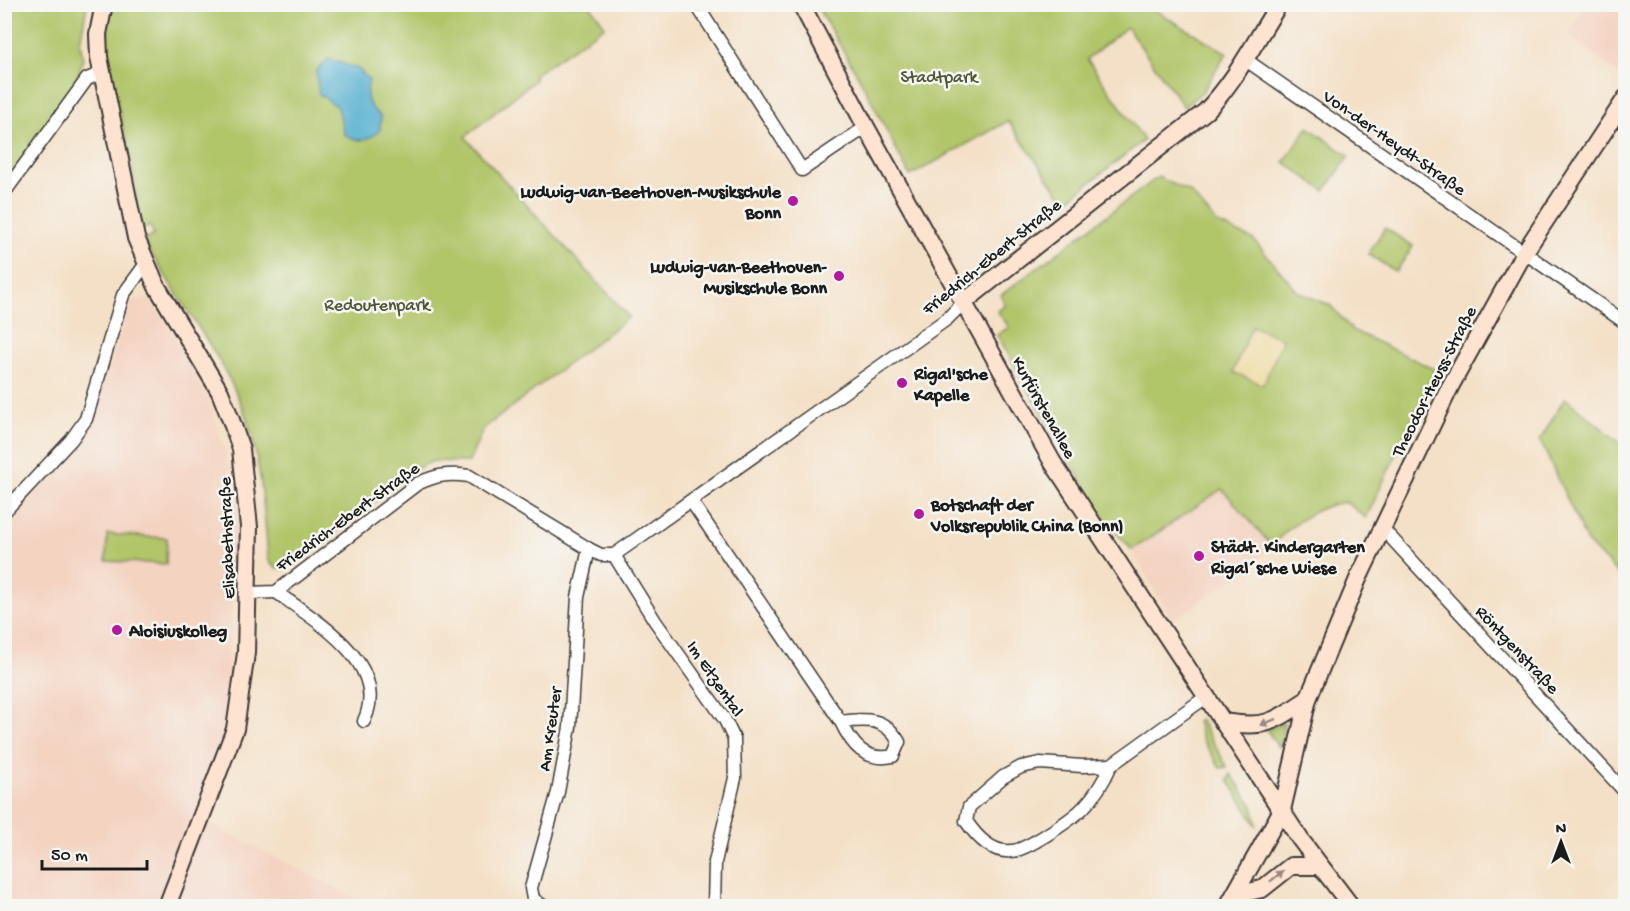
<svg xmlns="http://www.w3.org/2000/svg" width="1630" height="911" font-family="'Gochi Hand',sans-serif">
<rect width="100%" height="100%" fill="#f6f6f2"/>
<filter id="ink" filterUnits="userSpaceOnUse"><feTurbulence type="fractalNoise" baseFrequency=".0167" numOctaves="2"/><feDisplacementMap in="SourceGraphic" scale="12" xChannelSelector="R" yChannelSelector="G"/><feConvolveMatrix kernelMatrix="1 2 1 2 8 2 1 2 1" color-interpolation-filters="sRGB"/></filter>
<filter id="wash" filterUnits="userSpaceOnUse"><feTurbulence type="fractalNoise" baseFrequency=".008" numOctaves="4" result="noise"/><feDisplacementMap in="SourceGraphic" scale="24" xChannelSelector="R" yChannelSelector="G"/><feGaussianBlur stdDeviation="1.35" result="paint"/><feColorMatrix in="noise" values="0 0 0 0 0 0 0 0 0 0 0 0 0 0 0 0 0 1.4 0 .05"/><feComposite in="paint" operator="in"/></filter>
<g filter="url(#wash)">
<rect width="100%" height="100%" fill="#f4e0c6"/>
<!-- built -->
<g fill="#f4d3c1">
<polygon points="1586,4 1625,5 1625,63 1618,74 1567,34"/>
<polygon points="152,299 210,401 238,499 224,735 193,815 371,906 5,906 5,525 84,439 132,300"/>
<polygon points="1222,489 1272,546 1258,562 1172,620 1132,550"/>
</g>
<!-- green -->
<g fill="#b1c569" stroke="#667042" stroke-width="1.5" fill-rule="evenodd">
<polygon points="5,5 87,5 80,43 83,59 76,82 5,184"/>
<path d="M111,5H590L605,26L534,75L535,80L465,137L629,317L483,429L469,462L433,461L418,468L288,567L276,568L270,563L268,557C264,509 261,457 244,411C220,350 175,298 144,240L154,235L150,226L139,231C136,166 117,104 101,42L107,41ZM328,59L358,69L369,107L381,117L344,134Z"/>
<polygon points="816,5 1146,5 1227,53 1203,91 1184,107 1127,27 1087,59 1144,140 1065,202 1008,121 910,176 860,79"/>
<polygon points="1308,127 1349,156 1325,191 1284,162"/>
<path d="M1158,177L1190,192L1218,224L1253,239L1298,292L1330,305L1352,330L1436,370L1366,518L1346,502C1320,504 1289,525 1272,546L1222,489L1132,550L1103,518L997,335L1009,327L997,311L1005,306L1001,295Z"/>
<polygon points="1385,228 1413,246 1396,272 1368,254"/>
<polygon points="1565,398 1625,447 1625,581 1587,542 1540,440"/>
<polygon points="107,534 167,538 166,564 106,561"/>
<polygon points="1200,719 1227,767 1226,767 1220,768 1202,739 1197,721"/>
<polygon points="1284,723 1280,747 1278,747 1267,730"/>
<polygon points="1231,774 1253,806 1257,826 1228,780"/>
</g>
<!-- sand -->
<polygon fill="#eeda9e" stroke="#857b5d" stroke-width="1.5" points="1252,326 1283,339 1263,385 1233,372"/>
<!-- water -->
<path fill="#51aecf" stroke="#366576" stroke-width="1.5" d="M328,59L358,69L369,80C365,99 366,104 381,117L380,130C367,142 359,143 344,134L338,107L319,94L316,71Z"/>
</g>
<g filter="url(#ink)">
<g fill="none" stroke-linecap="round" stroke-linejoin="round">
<defs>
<g id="street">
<polyline points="696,4 802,170 866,127"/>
<polyline points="1246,60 1626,323"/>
<polyline points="4,193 87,79 102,73"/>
<path d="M691,501L841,722C852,745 865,762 893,756L899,742C885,717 867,719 841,722"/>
<polyline points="4,512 71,440 86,419 123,295 145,265"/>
<polyline points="1383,529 1626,793"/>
<polyline points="614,555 655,621 725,720 734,739 735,778 715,862 714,906"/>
<path d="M276,592C316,621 391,664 364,721"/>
<path d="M248,593L276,592L417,484C436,475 448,473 469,476L589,549L601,555H614L947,319L964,302"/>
<path d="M1040,763L1082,766L1111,765C1104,781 1095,796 1083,808C1072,819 1026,851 1011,851C991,853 976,836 966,821L969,807L1003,777L1021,767Z"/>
<polyline points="1111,765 1206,697"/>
<polyline points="543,906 533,899 531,888 558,792 570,727 578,597 589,549"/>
</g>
<g id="secondary">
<polyline points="104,4 98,34 99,57 136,238 156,285 220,392 231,420 241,449 249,527 246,653 235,729 167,906"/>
<polyline points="801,4 866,127 1053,463 1300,839 1351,906"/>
<path d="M964,302L1206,111C1237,79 1255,41 1279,4"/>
<path d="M1223,722C1267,729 1273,722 1308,699"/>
<polyline points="1235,895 1262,889 1291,866 1320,866"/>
<polyline points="1228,906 1282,810 1308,699 1358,579 1451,385 1524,253 1626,98"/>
</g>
</defs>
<!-- street casing -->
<use href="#street" stroke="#3c3936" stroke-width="15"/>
<!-- secondary casing -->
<use href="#secondary" stroke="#3c3936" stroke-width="20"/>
<!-- street -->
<use href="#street" stroke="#fff" stroke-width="12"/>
<!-- secondary -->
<use href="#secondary" stroke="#fee3d1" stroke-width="16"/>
</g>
<!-- one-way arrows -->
<defs><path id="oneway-solid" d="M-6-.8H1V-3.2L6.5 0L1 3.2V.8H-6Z" transform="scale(1.5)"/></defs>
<g fill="#988980">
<use href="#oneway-solid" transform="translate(1268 722) rotate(159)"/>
<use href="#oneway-solid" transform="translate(1277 876) rotate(-39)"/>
</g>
</g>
<!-- markers -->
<g fill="#b5179e" stroke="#f6f6f2" stroke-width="2">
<circle cx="793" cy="201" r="6"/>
<circle cx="839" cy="276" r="6"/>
<circle cx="902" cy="383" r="6"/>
<circle cx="919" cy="514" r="6"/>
<circle cx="1199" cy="556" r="6"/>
<circle cx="117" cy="630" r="6"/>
</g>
<g text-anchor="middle" stroke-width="5" stroke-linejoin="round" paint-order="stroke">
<!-- park labels -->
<g font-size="18" fill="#505737" stroke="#f6f6f2">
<text x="939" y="82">Stadtpark</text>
<text x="377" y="310">Redoutenpark</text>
</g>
<!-- street labels -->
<g font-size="18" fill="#1c1c1c" stroke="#f6f6f2">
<text transform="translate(1395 142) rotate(35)" y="6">Von-der-Heydt-Straße</text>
<text transform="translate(991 256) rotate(-39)" y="6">Friedrich-Ebert-Straße</text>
<text transform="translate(1433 381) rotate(-63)" y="6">Theodor-Heuss-Straße</text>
<text transform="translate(1045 407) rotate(61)" y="6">Kurfürstenallee</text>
<text transform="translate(347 516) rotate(-36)" y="6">Friedrich-Ebert-Straße</text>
<text transform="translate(226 538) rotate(-92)" y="6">Elisabethstraße</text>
<text transform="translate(1518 649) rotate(47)" y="6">Röntgenstraße</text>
<text transform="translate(716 678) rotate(56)" y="6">Im Etzental</text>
<text transform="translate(549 729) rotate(-82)" y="6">Am Kreuter</text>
</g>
<!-- poi labels -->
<g font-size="18" font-weight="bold" fill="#1c1c1c" stroke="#f6f6f2" text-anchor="start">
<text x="781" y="197" text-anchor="end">Ludwig-van-Beethoven-Musikschule<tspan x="781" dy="21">Bonn</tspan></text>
<text x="827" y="272" text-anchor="end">Ludwig-van-Beethoven-<tspan x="827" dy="21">Musikschule Bonn</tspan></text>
<text x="914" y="379">Rigal'sche<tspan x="914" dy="21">Kapelle</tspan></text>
<text x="931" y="510">Botschaft der<tspan x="931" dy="21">Volksrepublik China (Bonn)</tspan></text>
<text x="1211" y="552">Städt. Kindergarten<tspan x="1211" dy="21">Rigal´sche Wiese</tspan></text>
<text x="129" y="636">Aloisiuskolleg</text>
</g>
</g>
<!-- margin -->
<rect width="1630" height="911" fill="none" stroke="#f6f6f2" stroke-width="24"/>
<!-- north arrow -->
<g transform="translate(1561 842)" stroke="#f6f6f2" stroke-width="4.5" paint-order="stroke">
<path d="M0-4.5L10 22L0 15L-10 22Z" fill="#1c1c1c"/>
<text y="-9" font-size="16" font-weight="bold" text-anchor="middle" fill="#1c1c1c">N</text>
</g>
<!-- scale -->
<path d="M42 860v9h105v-9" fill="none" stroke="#1c1c1c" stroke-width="3"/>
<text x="51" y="860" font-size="18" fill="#1c1c1c" stroke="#f6f6f2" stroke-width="4.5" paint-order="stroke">50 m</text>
</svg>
